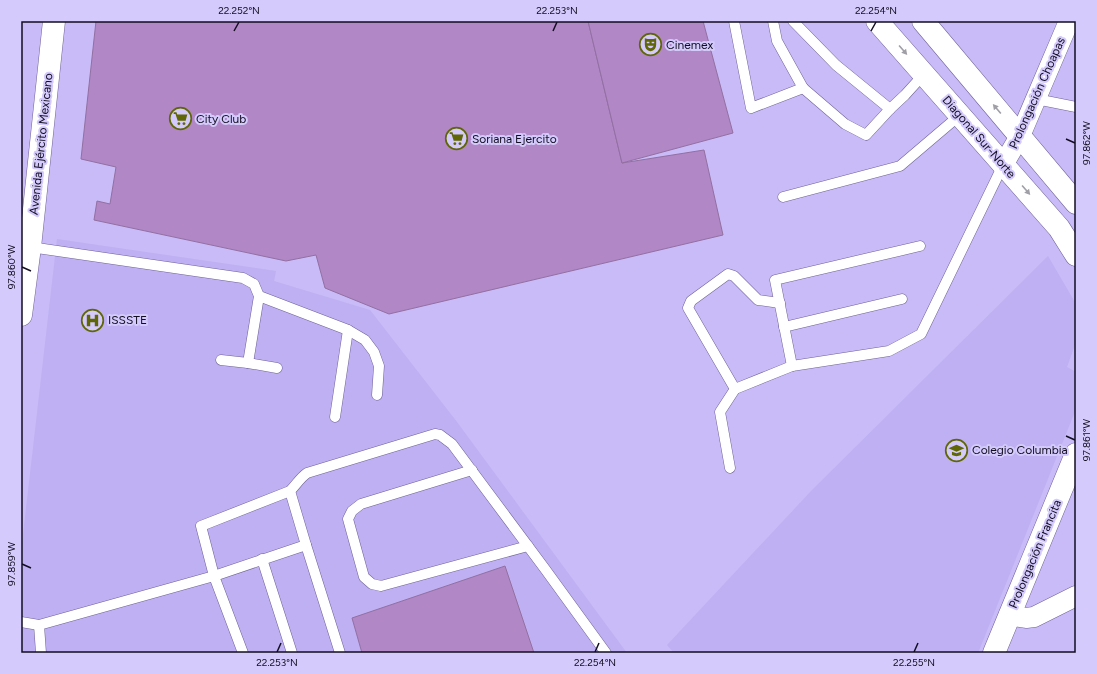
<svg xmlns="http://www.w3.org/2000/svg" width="1097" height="674" font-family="Figtree,sans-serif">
<rect width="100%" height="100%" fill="#c8bbf7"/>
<!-- built -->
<g fill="#beb0f2">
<polygon points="57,239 276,271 274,281 370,310 457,422 627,653 21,653 21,552"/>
<polygon points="1048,256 1076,304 1076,342 1067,367 1076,372 1076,409 978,653 674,653 667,645 812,490"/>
</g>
<!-- building -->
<g fill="#b187c6" stroke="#9270a2">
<polygon points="96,21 588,21 622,163 704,150 723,235 389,314 325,288 316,255 286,261 94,220 97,201 110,204 116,167 81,159"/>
<polygon points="588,21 703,21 733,133 622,163"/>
<polygon points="505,566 534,653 362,653 352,618"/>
</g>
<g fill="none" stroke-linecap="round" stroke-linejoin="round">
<defs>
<g id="lane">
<polyline points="734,21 751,108 803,88 777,41 773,21"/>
<polyline points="793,21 836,65 890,109 866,135 845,124 803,88"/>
<polyline points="1036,99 1076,107"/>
<polyline points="890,109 905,95 924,74"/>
<polyline points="783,197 900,166 960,115"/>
<polyline points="30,247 243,278 254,284 259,296 248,363 221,360"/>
<polyline points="259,296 348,330 365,340 374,352 379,366 377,395"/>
<polyline points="784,327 902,299"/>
<polyline points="248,363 277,368"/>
<polyline points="792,366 775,280 920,246"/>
<polyline points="735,389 688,308 691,301 728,274 734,276 758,300 780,303"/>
<polyline points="335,417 348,330"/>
<polyline points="730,468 720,412 735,389 792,366 889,351 921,334 1003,165"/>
<polyline points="472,470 361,504 352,511 348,519 364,577 372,584 381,586 528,546"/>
<polyline points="306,545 340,653"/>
<polyline points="262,559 292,653"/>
<polyline points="21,622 39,625"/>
<path d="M41,653L39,625L214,576L201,526L290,491C296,485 300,478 307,473L435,434L440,435L452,444L545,569L606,653"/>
<polyline points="243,653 214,576 306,545 290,491"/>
</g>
<g id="street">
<polyline points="1003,165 1020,136 1069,21"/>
<polyline points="1009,615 1026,618 1034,617 1076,596"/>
</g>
<g id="secondary">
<polyline points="877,21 1059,228 1076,255"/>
<polyline points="923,21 1076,203"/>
<polyline points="21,315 30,247 54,21"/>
<polyline points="994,653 1076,454"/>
</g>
</defs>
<!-- lane casing -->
<use href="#lane" stroke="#6f6298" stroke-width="11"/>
<!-- street casing -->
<use href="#street" stroke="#6f6298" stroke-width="21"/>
<!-- secondary casing -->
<use href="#secondary" stroke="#6f6298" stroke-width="23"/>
<!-- lane -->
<use href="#lane" stroke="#fff" stroke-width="10"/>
<!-- street -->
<use href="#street" stroke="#fff" stroke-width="20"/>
<!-- secondary -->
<use href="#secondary" stroke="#fff" stroke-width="22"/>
</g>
<!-- one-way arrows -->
<defs><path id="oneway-solid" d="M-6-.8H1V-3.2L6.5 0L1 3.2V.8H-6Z"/></defs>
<g fill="#a09ea6">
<use href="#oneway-solid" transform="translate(903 50) rotate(49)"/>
<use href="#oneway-solid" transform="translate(997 109) rotate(-130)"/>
<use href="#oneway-solid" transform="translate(1026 190) rotate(49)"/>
</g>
<!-- ticks -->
<path fill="none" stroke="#120d21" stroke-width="1.5" d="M234,31L239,22M553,31L557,22M871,31L876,22M1066,139L1075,143M22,267L31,271M1066,436L1075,440M22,564L31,568M277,652L281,643M595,652L599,643M914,652L918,643"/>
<!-- icons -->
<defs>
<symbol id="theatre-ring" viewBox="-11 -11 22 22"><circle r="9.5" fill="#d4cafb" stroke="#5f6605" stroke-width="1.5"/><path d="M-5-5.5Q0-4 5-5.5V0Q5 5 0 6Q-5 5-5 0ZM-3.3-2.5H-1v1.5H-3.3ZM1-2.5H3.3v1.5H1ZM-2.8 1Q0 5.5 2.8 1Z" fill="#5f6605"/></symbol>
<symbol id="supermarket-ring" viewBox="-11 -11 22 22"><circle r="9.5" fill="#d4cafb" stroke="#5f6605" stroke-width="1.5"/><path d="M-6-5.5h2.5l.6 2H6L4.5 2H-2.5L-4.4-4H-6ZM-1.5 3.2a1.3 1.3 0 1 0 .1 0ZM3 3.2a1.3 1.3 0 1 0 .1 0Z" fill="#5f6605"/></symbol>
<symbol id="hospital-ring" viewBox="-11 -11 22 22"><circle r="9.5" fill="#d4cafb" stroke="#5f6605" stroke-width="1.5"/><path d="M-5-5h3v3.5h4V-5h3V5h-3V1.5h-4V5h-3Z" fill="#5f6605"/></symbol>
<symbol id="school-ring" viewBox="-11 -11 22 22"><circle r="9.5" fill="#d4cafb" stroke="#5f6605" stroke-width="1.5"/><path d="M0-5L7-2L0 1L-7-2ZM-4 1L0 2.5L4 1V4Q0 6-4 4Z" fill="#5f6605"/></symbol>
</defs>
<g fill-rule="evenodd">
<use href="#theatre-ring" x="638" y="32" width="25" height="25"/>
<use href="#supermarket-ring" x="168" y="106" width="25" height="25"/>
<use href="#supermarket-ring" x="444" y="126" width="25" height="25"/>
<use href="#hospital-ring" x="80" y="308" width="25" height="25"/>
<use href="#school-ring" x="944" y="438" width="25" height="25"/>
</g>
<g text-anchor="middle" stroke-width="4" stroke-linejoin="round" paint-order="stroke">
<!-- poi labels -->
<g font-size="12" fill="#120d21" stroke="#d4cafb" text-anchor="start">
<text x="666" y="49">Cinemex</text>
<text x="196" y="123">City Club</text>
<text x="472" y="143">Soriana Ejercito</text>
<text x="108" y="324">ISSSTE</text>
<text x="972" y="454">Colegio Columbia</text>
</g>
<!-- street labels -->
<g font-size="12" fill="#120d21" stroke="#d4cafb">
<text transform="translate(1037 93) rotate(-66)" y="4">Prolongación Choapas</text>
<text transform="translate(979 137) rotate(49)" y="4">Diagonal Sur-Norte</text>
<text transform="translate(41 144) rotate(-84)" y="4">Avenida Ejército Mexicano</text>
<text transform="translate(1035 554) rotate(-67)" y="4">Prolongación Francita</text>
</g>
</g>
<!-- border -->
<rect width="1097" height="674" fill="none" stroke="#d4cafb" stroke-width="44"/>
<rect x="22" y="22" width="1053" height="630" fill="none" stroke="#120d21" stroke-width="1.5"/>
<g font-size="10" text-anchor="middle" fill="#120d21">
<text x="239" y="14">22.252°N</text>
<text x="557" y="14">22.253°N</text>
<text x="876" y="14">22.254°N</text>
<text transform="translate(1086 143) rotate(-90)" y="4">97.862°W</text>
<text transform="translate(11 267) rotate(-90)" y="4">97.860°W</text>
<text transform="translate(1086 440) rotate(-90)" y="4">97.861°W</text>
<text transform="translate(11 564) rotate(-90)" y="4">97.859°W</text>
<text x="277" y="666">22.253°N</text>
<text x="595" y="666">22.254°N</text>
<text x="914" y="666">22.255°N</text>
</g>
</svg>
